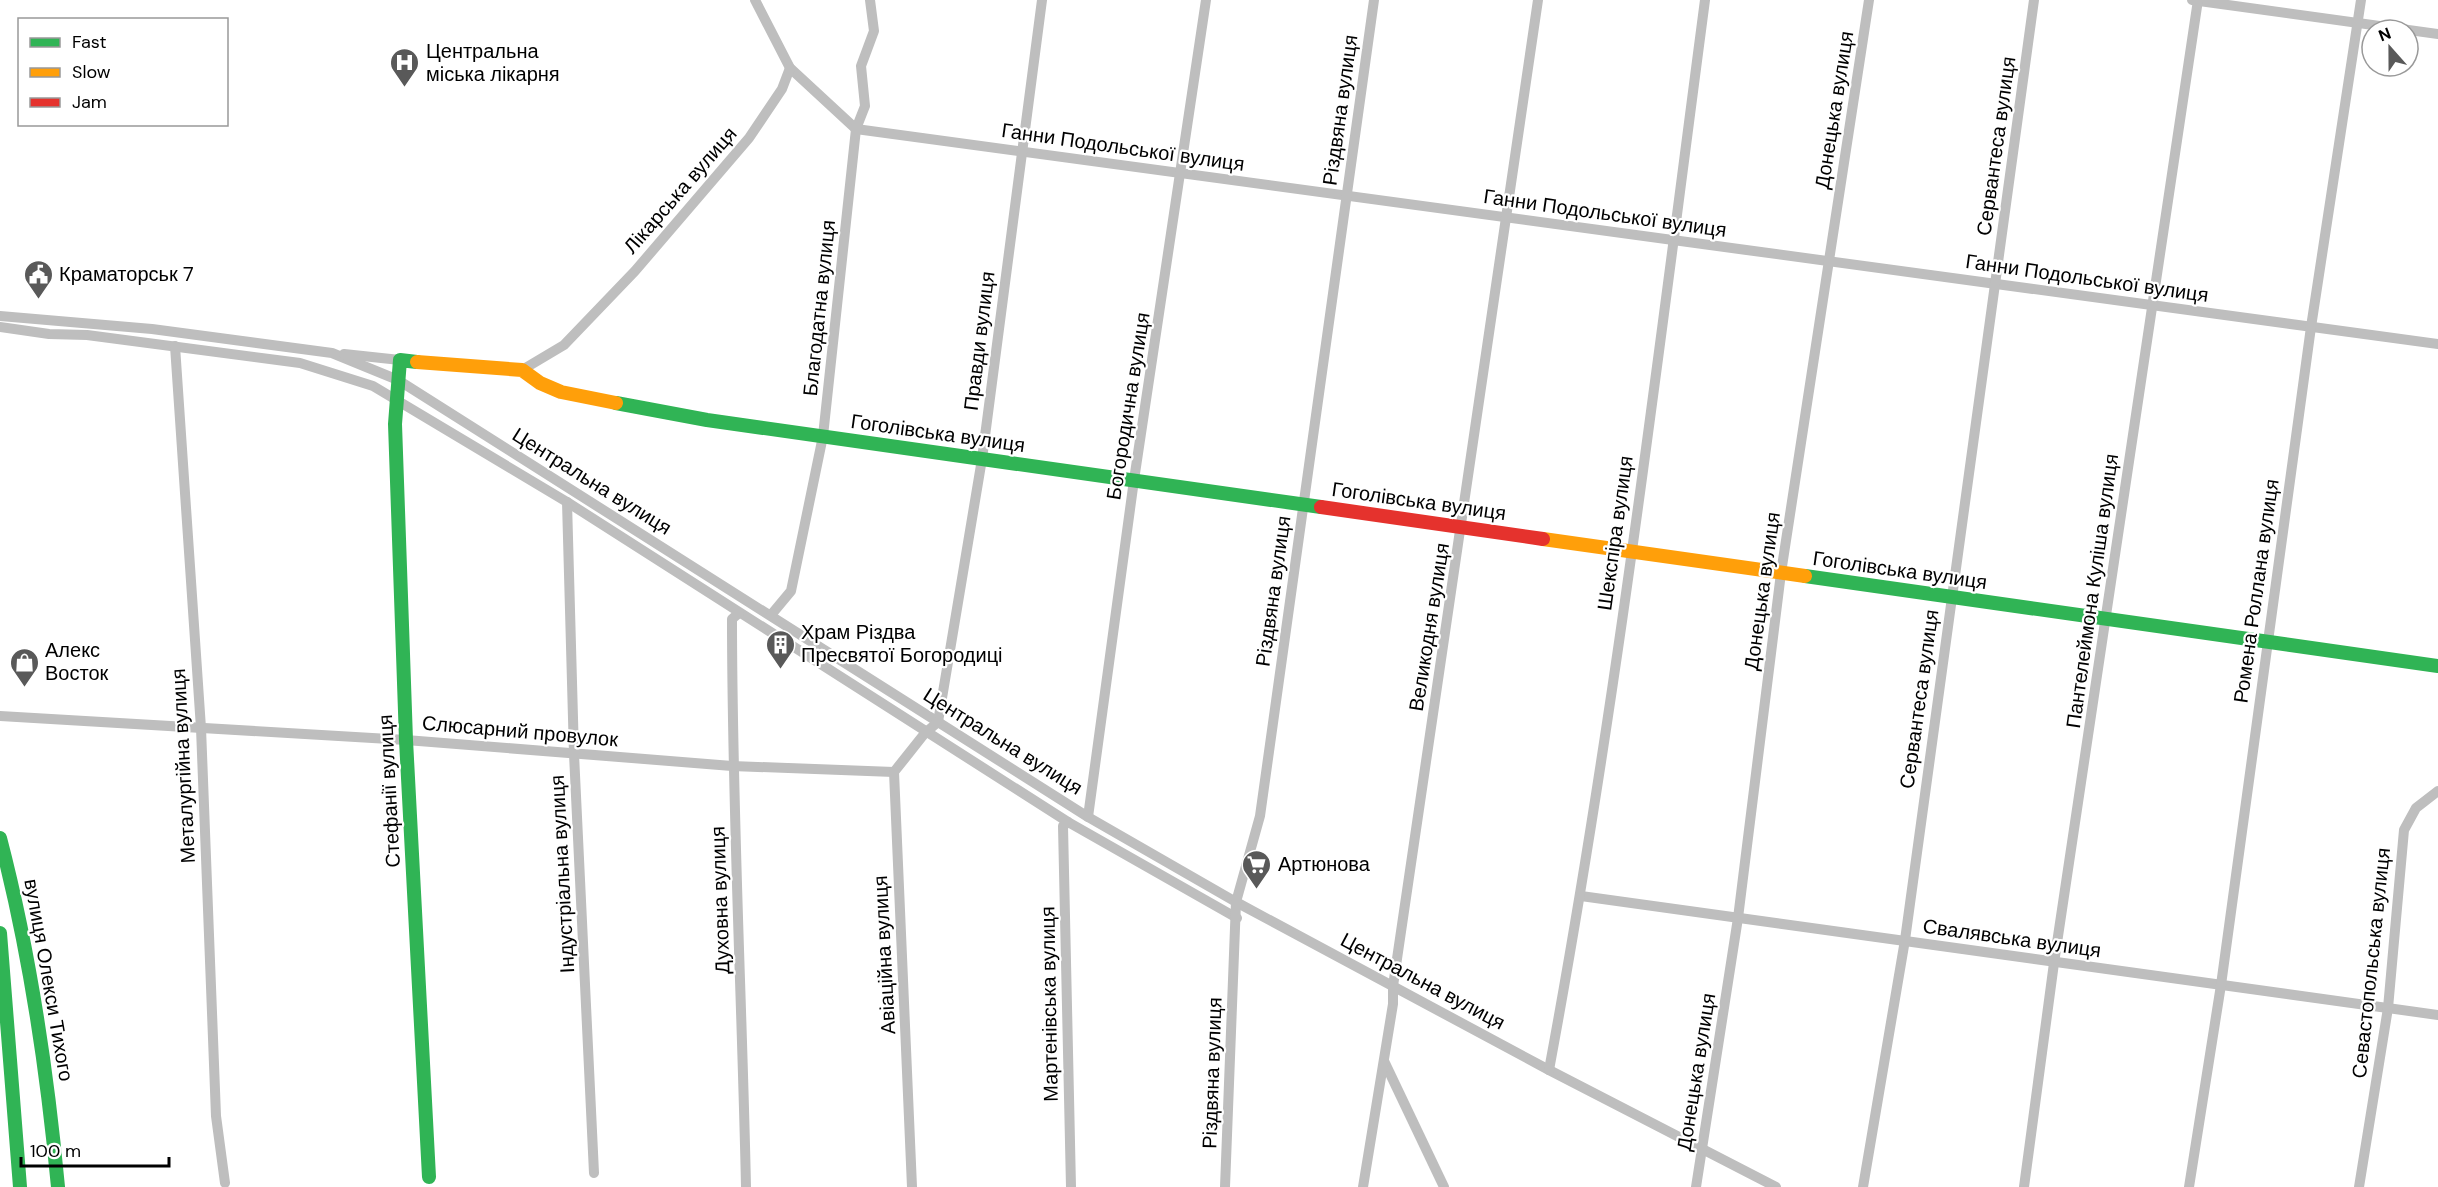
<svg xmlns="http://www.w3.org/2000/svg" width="2438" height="1187" font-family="'DM Sans',sans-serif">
<rect width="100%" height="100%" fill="#fff"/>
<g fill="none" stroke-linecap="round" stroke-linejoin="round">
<!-- street -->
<g stroke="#bebebe" stroke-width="10">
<polyline points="755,0 790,68 856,129 2438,344"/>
<polyline points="2192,0 2438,34"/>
<polyline points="0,316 152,329 332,353 398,380 1088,817 1236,902 1549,1070 1776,1187"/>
<polyline points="0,327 49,334 87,335 300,363 373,386 567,502 1068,822 1237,918"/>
<polyline points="175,346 201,728 216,1116 225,1183"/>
<polyline points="344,354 400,360"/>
<polyline points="522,370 564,345 635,271 749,138 782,89 790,68"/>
<polyline points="567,502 574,754 594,1173"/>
<path d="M739,613L732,619C732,809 742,998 746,1187"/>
<polyline points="771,615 791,591 823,436 856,129 865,106 861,66 874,31 870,0"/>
<polyline points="0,716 406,740 732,766 894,772"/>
<polyline points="938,722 982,459 1042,0"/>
<polyline points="1088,817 1134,480 1206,0"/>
<polyline points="1068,822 1063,826 1071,1187"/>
<polyline points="1581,896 2438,1015"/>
<polyline points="1384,1061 1444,1187"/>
<path d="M1549,1070C1615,715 1658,357 1705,0"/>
<polyline points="912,1187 894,772 925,733 938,722"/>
<polyline points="1225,1187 1236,902 1260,816 1374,0"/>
<polyline points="1363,1187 1393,1004 1393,986 1538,0"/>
<polyline points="1696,1187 1738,918 1781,573 1869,0"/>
<polyline points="1863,1187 1905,940 2034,0"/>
<polyline points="2024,1187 2054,963 2198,0"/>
<polyline points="2189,1187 2221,985 2311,327 2361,0"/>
<polyline points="2359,1187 2388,1008 2404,830 2416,808 2438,791"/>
</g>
<!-- fast -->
<g stroke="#30b455" stroke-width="14">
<polyline points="417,362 400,360 395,424 406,740 429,1177"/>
<polyline points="616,403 707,420 1321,507"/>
<polyline points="1805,576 2438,666"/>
<path d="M0,838C30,953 47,1069 58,1187"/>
<polyline points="0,933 20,1187"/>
</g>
<!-- slow -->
<g stroke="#ff9f0a" stroke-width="14">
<polyline points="417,362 522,370 540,383 561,392 616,403"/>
<polyline points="1543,539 1805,576"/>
</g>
<!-- jam -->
<polyline stroke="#e5322d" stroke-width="14" points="1321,507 1543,539"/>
</g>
<!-- icons -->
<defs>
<symbol id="hospital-pin" viewBox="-11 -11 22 30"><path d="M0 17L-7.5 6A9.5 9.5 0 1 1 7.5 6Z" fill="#595959" stroke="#fff"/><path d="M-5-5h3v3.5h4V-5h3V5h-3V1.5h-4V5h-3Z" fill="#fff"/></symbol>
<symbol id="civic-pin" viewBox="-11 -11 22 30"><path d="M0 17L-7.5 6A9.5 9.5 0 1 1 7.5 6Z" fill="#595959" stroke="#fff"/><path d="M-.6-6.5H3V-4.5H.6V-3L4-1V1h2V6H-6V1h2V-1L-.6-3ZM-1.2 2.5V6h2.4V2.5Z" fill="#fff"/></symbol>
<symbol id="building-pin" viewBox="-11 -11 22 30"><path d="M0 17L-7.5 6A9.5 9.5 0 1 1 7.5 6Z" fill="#595959" stroke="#fff"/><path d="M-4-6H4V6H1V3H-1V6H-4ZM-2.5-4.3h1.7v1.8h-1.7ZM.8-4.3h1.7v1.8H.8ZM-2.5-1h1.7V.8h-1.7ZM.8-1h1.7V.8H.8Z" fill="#fff"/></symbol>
<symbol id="shop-pin" viewBox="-11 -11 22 30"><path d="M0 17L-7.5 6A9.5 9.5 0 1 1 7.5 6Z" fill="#595959" stroke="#fff"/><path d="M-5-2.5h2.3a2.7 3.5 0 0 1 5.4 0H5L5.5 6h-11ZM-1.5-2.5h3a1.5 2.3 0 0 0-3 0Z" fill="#fff"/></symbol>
<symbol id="supermarket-pin" viewBox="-11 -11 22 30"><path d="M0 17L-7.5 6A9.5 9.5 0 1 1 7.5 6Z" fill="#595959" stroke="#fff"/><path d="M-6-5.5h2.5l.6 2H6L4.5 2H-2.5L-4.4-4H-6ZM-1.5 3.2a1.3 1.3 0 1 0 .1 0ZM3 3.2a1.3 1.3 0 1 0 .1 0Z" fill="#fff"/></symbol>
</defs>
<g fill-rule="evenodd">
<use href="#hospital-pin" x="388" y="46" width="33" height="45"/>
<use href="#civic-pin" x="22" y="258" width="33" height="45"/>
<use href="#building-pin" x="764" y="628" width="33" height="45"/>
<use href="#shop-pin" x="8" y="646" width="33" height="45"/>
<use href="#supermarket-pin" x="1240" y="848" width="33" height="45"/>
</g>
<g text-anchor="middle" stroke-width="4.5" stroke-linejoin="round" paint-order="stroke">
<!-- poi labels -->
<g font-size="20" fill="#000" stroke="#fff" text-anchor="start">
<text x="426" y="58">Центральна<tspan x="426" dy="23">міська лікарня</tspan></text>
<text x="59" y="281">Краматорськ 7</text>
<text x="801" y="639">Храм Різдва<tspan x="801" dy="23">Пресвятої Богородиці</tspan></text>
<text x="45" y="657">Алекс<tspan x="45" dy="23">Восток</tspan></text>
<text x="1278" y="871">Артюнова</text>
</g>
<!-- street labels -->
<g font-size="20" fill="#000" stroke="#fff">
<text transform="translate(1340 110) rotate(-82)" y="7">Різдвяна вулиця</text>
<text transform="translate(1834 110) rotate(-81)" y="7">Донецька вулиця</text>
<text transform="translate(1996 146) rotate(-82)" y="7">Сервантеса вулиця</text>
<text transform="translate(1123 147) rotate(8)" y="7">Ганни Подольської вулиця</text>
<text transform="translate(680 190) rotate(-49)" y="7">Лікарська вулиця</text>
<text transform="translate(1605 213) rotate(8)" y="7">Ганни Подольської вулиця</text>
<text transform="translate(2087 278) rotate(8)" y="7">Ганни Подольської вулиця</text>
<text transform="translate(819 308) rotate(-84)" y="7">Благодатна вулиця</text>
<text transform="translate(979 341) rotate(-83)" y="7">Правди вулиця</text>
<text transform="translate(1128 406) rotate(-81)" y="7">Богородична вулиця</text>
<text transform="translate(938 433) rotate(8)" y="7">Гоголівська вулиця</text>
<text transform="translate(592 481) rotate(32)" y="7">Центральна вулиця</text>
<text transform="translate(1419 501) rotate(8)" y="7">Гоголівська вулиця</text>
<text transform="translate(1615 533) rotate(-82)" y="7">Шекспіра вулиця</text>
<text transform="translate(1900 570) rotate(8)" y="7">Гоголівська вулиця</text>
<text transform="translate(1273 591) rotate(-82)" y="7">Різдвяна вулиця</text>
<text transform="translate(1762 591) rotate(-82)" y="7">Донецька вулиця</text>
<text transform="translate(2092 591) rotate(-82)" y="7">Пантелеймона Куліша вулиця</text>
<text transform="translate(2256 591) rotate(-82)" y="7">Ромена Роллана вулиця</text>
<text transform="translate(1429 627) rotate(-81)" y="7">Великодня вулиця</text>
<text transform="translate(1919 699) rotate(-82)" y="7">Сервантеса вулиця</text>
<text transform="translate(520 731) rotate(5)" y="7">Слюсарний провулок</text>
<text transform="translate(1003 741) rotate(32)" y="7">Центральна вулиця</text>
<text transform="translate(183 766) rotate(-93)" y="7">Металургійна вулиця</text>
<text transform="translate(389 791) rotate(-93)" y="7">Стефанії вулиця</text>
<text transform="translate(562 874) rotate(-93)" y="7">Індустріальна вулиця</text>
<text transform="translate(720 900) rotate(-92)" y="7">Духовна вулиця</text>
<text transform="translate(2012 938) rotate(8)" y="7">Свалявська вулиця</text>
<text transform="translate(884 955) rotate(-93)" y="7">Авіаційна вулиця</text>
<text transform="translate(2371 963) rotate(-84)" y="7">Севастопольська вулиця</text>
<text transform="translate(49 980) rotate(80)" y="7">вулиця Олекси Тихого</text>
<text transform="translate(1423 981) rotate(28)" y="7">Центральна вулиця</text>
<text transform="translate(1049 1004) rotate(-91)" y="7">Мартенівська вулиця</text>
<text transform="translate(1696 1072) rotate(-81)" y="7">Донецька вулиця</text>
<text transform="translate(1212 1073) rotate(-88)" y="7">Різдвяна вулиця</text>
</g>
</g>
<!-- legend -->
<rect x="18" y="18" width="210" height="108" fill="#ffffff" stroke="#999999" stroke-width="1.5"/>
<rect x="30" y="38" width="30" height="9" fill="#30b455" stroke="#999999" stroke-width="1.5"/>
<text x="72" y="48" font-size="18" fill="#000000">Fast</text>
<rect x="30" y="68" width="30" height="9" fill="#ff9f0a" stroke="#999999" stroke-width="1.5"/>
<text x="72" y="78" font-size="18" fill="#000000">Slow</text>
<rect x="30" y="98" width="30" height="9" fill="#e5322d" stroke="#999999" stroke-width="1.5"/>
<text x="72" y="108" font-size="18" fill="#000000">Jam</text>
<!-- north arrow -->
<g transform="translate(2390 48) rotate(339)"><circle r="28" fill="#ffffff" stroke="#999999" stroke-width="1.5"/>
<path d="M0-4.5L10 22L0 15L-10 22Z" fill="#595959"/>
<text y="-9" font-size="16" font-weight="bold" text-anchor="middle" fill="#000000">N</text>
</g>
<!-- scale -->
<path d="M21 1157v9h148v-9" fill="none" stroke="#000000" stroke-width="3"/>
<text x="30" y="1157" font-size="18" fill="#000000" stroke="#ffffff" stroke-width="4.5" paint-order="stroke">100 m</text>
</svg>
